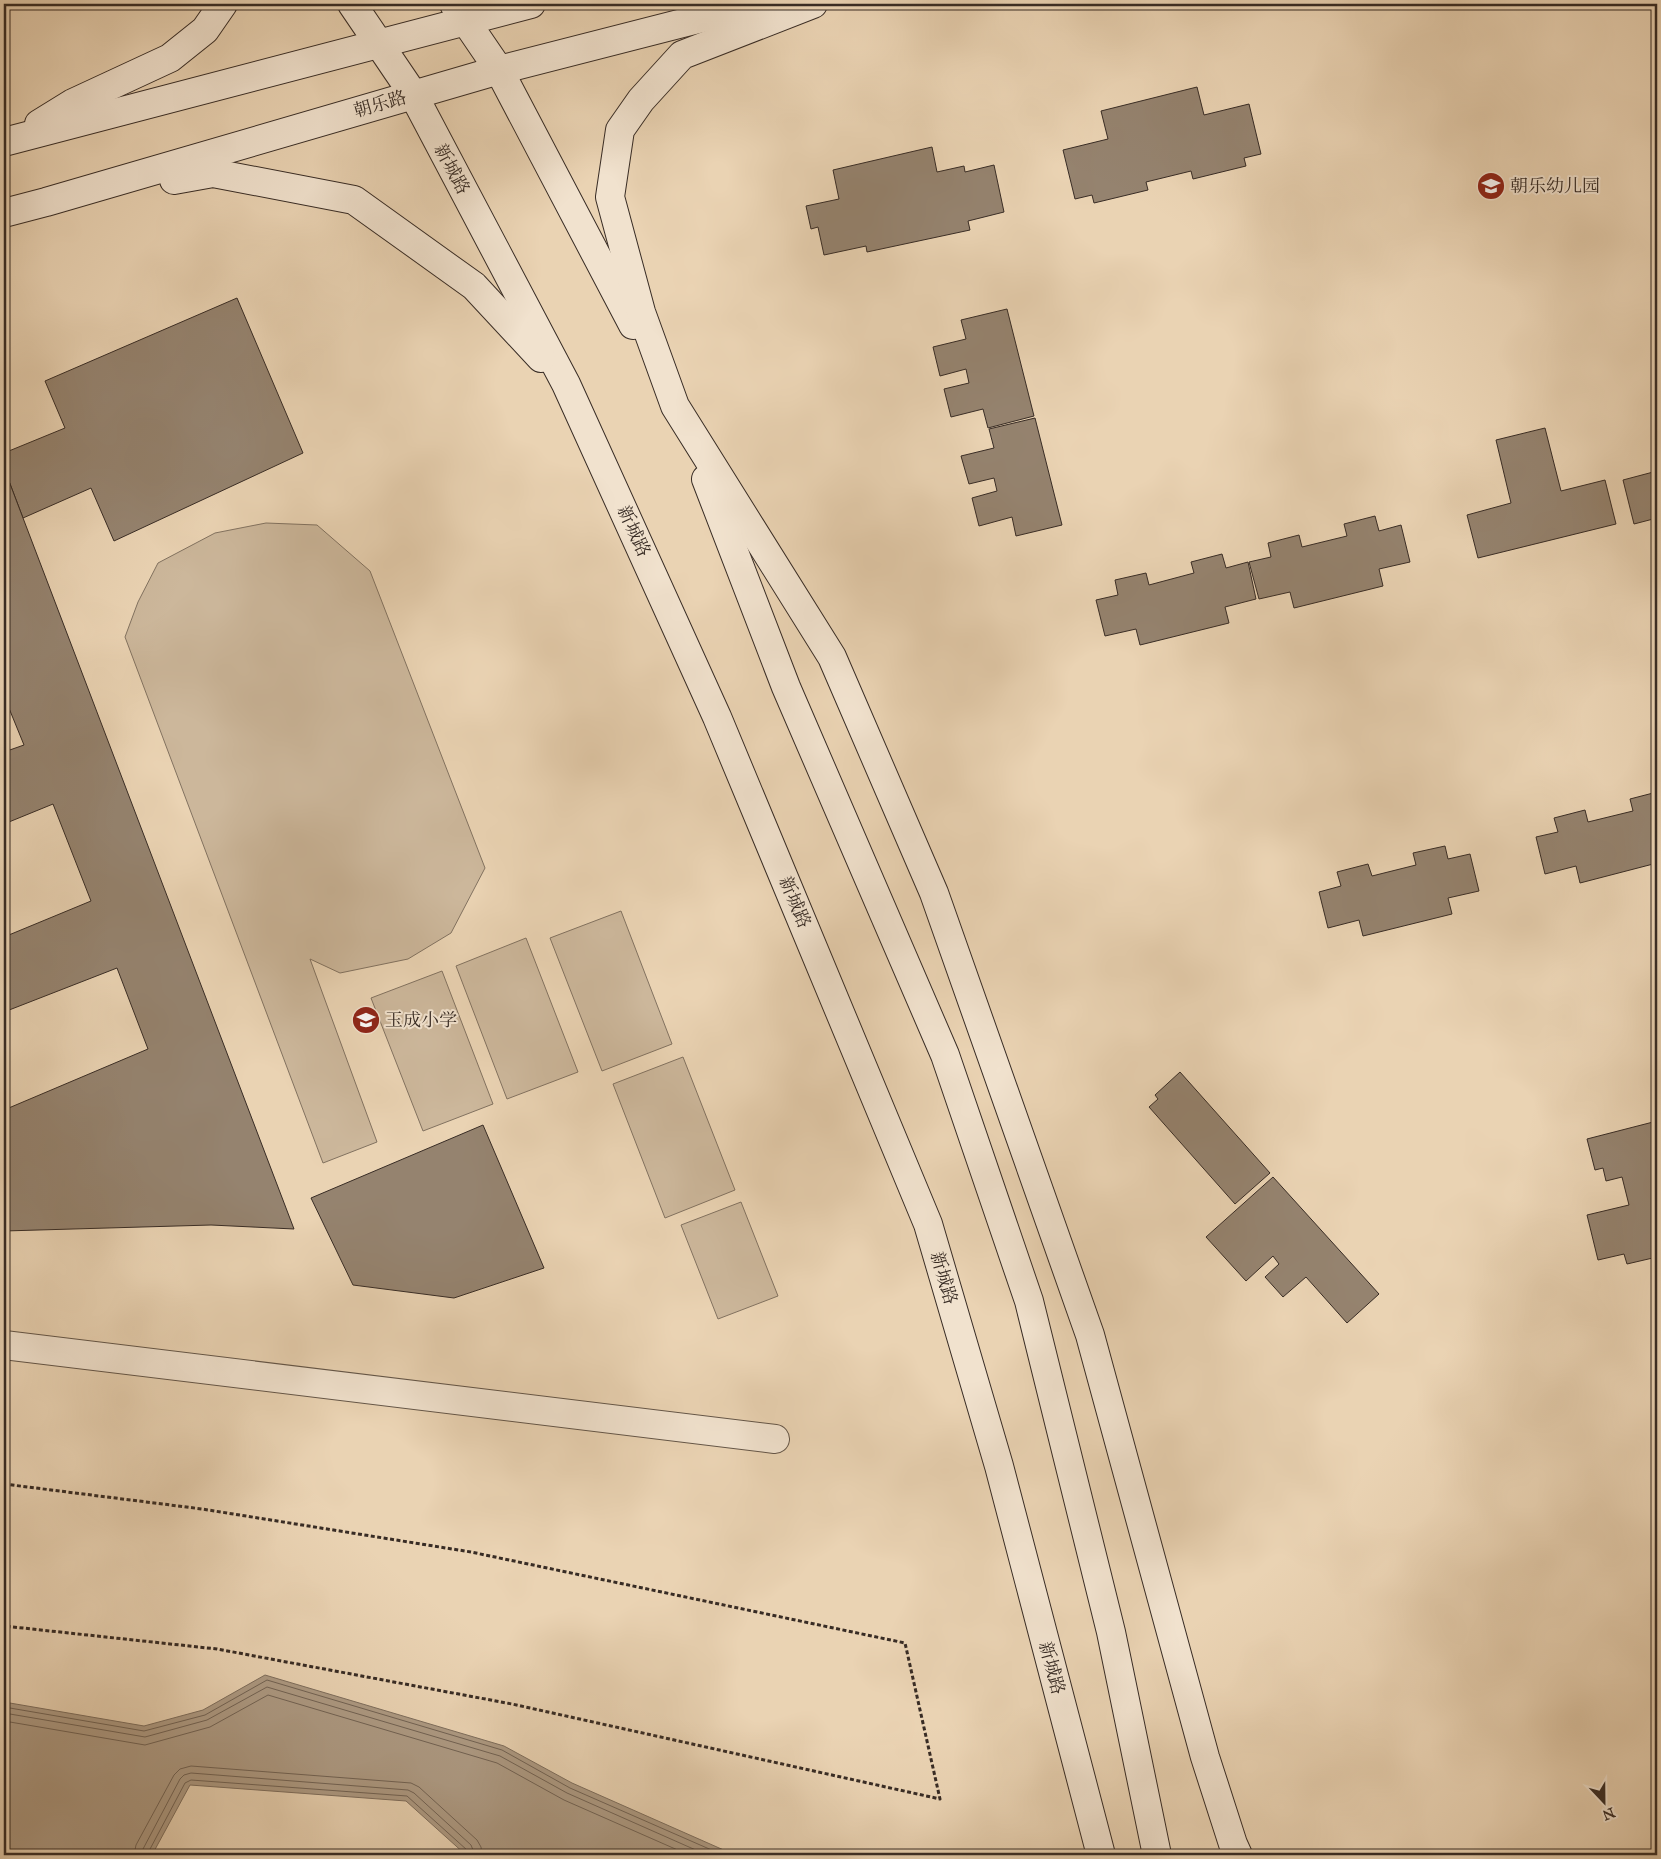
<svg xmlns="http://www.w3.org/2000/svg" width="1661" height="1859" font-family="'IM FELL Great Primer','Noto Serif SC',serif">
<rect width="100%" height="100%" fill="#ead3b3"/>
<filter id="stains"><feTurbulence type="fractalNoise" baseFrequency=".004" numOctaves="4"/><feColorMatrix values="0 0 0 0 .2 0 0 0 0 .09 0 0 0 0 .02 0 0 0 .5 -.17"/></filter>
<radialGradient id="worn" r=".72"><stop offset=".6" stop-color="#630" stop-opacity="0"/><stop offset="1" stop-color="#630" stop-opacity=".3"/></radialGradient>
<!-- green -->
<g fill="#ccb79b" stroke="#827260">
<polygon points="266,523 317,525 370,571 485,868 451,933 408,959 340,973 310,959 377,1142 323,1163 125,637 138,602 158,563 215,533"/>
<polygon points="621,911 672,1044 602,1071 550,938"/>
<polygon points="526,938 578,1072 507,1099 456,966"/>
<polygon points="442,971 493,1104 423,1131 371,998"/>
<polygon points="683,1057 735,1190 665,1218 613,1084"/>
<polygon points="741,1202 778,1296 718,1319 681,1225"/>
</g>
<!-- water -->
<polygon fill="#ad9a83" stroke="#7e6e5d" points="265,1675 504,1746 572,1783 735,1855 466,1855 406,1801 190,1785 152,1855 4,1855 4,1702 144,1726 203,1710"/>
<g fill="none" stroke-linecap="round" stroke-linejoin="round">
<!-- shore -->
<g stroke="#726354" stroke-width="1">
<polyline points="4,1707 144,1731 205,1715 267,1680 502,1750 570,1788 723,1855"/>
<polyline points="4,1713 145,1737 207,1720 267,1687 500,1756 567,1793 707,1855"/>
<polyline points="4,1721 145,1745 210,1727 268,1695 497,1763 564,1800 689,1855"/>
<polyline points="134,1855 136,1845 174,1775 180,1769 191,1766 411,1783 419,1787 477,1840 481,1847 482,1855"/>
<polyline points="142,1855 143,1849 180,1779 184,1775 191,1773 408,1790 414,1793 471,1845 475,1855"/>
<polyline points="148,1855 149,1851 185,1783 191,1780 407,1796 467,1850 469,1855"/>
</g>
</g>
<!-- building -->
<g fill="#95836f" stroke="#382c25">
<polygon points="1197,87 1204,115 1249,104 1261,154 1244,158 1246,166 1193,179 1191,171 1146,182 1148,190 1094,203 1092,195 1075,199 1063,150 1108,139 1101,111"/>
<polygon points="932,147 937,172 964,166 965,172 994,165 1004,212 968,221 970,230 867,252 866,246 824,255 818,227 811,229 806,206 839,199 833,170"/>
<polygon points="237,298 303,453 114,541 91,488 23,518 4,468 4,453 65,428 45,381"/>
<polygon points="1007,309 1034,416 988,428 983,409 951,417 944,389 969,383 966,369 940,376 933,347 966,339 961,320"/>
<polygon points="1657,404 1657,426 1652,406"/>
<polygon points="1035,418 1062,525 1016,536 1012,517 979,526 972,498 997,491 994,478 969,484 961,456 994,448 989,429"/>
<polygon points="1545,428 1561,491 1605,480 1616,524 1478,558 1467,515 1511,503 1496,440"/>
<polygon points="4,468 23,518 294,1229 211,1225 4,1231 4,1110 148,1049 117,968 4,1012 4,937 91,901 53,804 4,824 4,752 24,745 4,696"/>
<polygon points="1657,471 1657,518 1634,524 1623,480"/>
<polygon points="1375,516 1379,531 1401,525 1410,562 1379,569 1383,586 1294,608 1290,592 1259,599 1249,562 1271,557 1268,543 1299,535 1302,547 1347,536 1344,524"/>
<polygon points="1222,554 1226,568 1248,562 1256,599 1225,607 1229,623 1140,645 1136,629 1105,636 1096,600 1118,595 1115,580 1146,573 1149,585 1194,573 1191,562"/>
<polygon points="1657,792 1657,863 1580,883 1576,866 1545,874 1536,837 1558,832 1554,818 1585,810 1588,822 1633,811 1630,799"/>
<polygon points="1445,846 1448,859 1470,854 1479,891 1448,898 1452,914 1363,936 1359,920 1328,928 1319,892 1341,886 1337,872 1368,864 1372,876 1416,865 1413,853"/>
<polygon points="1180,1072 1270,1173 1235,1204 1149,1107 1158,1099 1155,1095"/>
<polygon points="1657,1121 1657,1257 1627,1264 1624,1254 1598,1260 1587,1215 1629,1205 1622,1177 1606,1181 1603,1168 1595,1170 1587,1139"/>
<polygon points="483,1125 544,1268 454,1298 353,1285 311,1198"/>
<polygon points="1273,1177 1379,1294 1347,1323 1306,1277 1283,1297 1265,1277 1279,1264 1273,1256 1246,1281 1206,1237"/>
</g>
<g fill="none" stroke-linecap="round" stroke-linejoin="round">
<defs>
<polyline id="street" points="4,1345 775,1439"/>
<g id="secondary">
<polyline points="352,4 413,94 566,384 717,717 928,1224 999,1466 1101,1855"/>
<polyline points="454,4 499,70 633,325"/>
<polyline points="813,4 682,55 641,100 620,130 610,197 641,312 675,406 832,657 934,893 1090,1335 1205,1757 1233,1844 1238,1855"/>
<polyline points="39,124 73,103 170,58 205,30 223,4"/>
<polyline points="4,142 531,4"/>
<polyline points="174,180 213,173 354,200 474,286 541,358"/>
<polyline points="4,213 46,202 499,70 757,4"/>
<polyline points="706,479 786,687 945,1055 1029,1301 1111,1632 1157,1855"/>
</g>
</defs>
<!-- street casing -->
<use href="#street" stroke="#645648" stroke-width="30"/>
<!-- secondary casing -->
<use href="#secondary" stroke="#382c25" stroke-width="30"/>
<!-- path -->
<polyline stroke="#382c25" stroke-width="3" stroke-dasharray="4 2.5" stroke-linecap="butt" points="4,1484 202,1509 471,1552 905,1643 940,1799 512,1704 217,1649 4,1626"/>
<!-- street -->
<use href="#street" stroke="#f1e2ce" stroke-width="28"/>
<!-- secondary -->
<use href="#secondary" stroke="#f1e2ce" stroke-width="28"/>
</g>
<!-- icons -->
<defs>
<symbol id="school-disc" viewBox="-11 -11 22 22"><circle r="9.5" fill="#8f2418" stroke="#f1e2ce"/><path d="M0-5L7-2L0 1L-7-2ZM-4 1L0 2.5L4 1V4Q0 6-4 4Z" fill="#fff"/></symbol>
</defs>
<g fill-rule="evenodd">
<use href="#school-disc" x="1475" y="170" width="32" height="32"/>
<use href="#school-disc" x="350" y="1004" width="32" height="32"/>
</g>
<g text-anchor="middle" stroke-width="4" stroke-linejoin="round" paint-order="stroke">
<!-- street labels -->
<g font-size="18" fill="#382c25" stroke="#f1e2ce">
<text transform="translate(380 104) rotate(-16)" y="6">朝乐路</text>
<text transform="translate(452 169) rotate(62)" y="6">新城路</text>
<text transform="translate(634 531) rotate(65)" y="6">新城路</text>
<text transform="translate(795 902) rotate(67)" y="6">新城路</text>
<text transform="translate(944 1278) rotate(74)" y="6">新城路</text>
<text transform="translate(1052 1668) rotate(75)" y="6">新城路</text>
</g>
<!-- poi labels -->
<g font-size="18" fill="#382c25" stroke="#f1e2ce" text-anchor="start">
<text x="1510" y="192">朝乐幼儿园</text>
<text x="385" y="1026">玉成小学</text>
</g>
</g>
<!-- margin -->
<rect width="1661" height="1859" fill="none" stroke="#ead3b3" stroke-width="20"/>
<rect x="5" y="5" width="1651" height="1849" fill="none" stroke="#382c25" stroke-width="2.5"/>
<rect x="10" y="10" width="1641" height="1839" fill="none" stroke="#382c25"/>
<!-- north arrow -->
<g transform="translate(1604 1802) rotate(158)" stroke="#f1e2ce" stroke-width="4" paint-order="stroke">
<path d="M0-4L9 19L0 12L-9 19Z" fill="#382c25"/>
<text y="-8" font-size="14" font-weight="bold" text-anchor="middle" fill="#382c25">N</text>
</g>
<rect width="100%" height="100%" filter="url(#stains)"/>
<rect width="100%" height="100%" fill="url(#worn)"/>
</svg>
